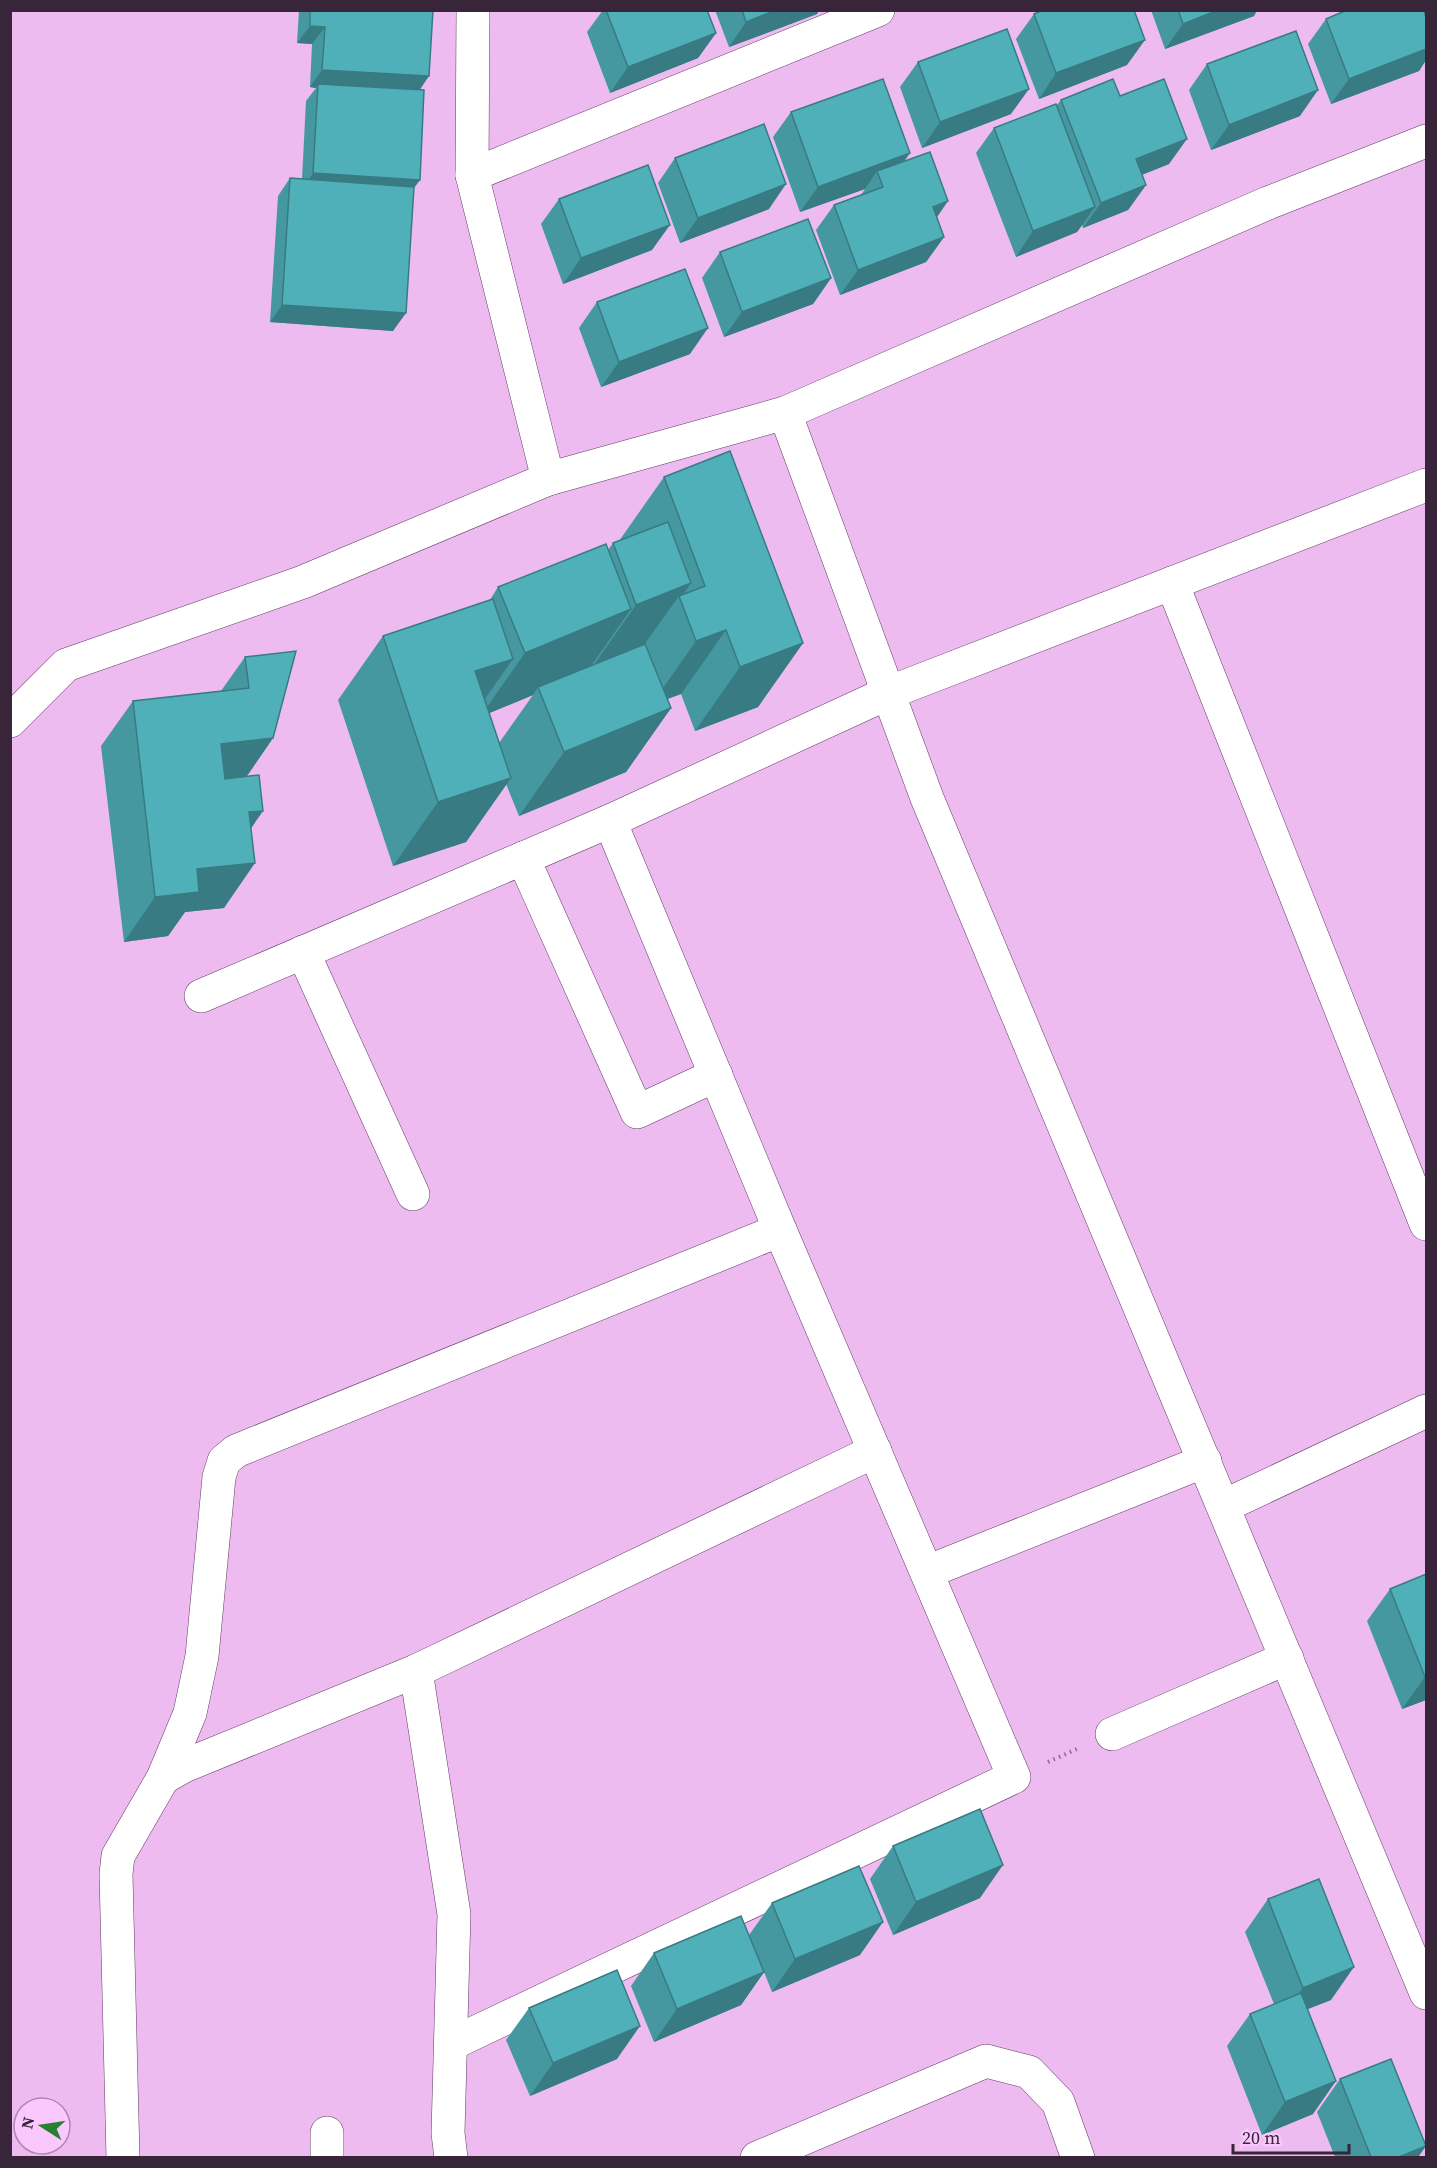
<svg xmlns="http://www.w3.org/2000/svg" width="1437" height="2168" font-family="'Source Serif 4',serif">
<rect width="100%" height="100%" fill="#edbbef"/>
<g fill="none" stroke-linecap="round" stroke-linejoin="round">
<defs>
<g id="minor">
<polyline points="473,10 472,175 548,479"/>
<polyline points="472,175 878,10"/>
<polyline points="1172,583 1426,1224"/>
<polyline points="523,858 637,1112 716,1075"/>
<polyline points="303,952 413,1194"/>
<polyline points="201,996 610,821 888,693 1426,485"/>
<polyline points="1224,1506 1426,1411"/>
<polyline points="927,1572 1205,1461"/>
<polyline points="1112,1734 1287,1658"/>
<polyline points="163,1778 184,1766 416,1671"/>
<polyline points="451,2044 1014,1777 780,1230 610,821"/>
<polyline points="327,2133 327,2158"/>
<polyline points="123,2158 116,1874 118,1856 163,1778 190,1713 202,1656 219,1477 224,1461 236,1451 780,1230"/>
<polyline points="451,2158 448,2133 454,1914 416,1671 875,1451"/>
<polyline points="757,2158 986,2061 1029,2072 1058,2102 1078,2158"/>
</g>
<g id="tertiary">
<polyline points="785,413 927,798 1426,1993"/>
<polyline points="10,721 66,665 303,582 548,479 785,413 1268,203 1426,141"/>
</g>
</defs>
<!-- minor casing -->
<use href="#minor" stroke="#643a67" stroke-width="34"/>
<!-- tertiary casing -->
<use href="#tertiary" stroke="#643a67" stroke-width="34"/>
<!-- path -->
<polyline stroke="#8d6b8e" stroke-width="4" stroke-dasharray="1.5 4.5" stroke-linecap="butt" points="1048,1762 1079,1748"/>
<!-- minor -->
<use href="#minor" stroke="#fff" stroke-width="33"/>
<!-- tertiary -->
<use href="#tertiary" stroke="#fff" stroke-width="33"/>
</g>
<!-- wall -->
<g fill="#4597a0" fill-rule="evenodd">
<polygon points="299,10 433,10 420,90 420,180 414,187 393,331 270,322 278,196 290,178 302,179 306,101 316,88 310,87 312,44 297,43"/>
<polygon points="603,10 707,10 716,33 698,58 610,93 587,32"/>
<polygon points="715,10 819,10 817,14 729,47"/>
<polygon points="1151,10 1257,10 1254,16 1165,49"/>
<polygon points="1347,10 1426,10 1426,60 1419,71 1331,104 1308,44 1326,19"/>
<polygon points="1034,14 1127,65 1039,99 1016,39"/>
<polygon points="918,62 1011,114 922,148 900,87"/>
<polygon points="1207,64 1300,116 1211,150 1189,90"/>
<polygon points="1120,96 1169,164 1142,175 1146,185 1128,210 1083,228 1082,225 1077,232 1016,257 976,153 994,128 1057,105 1061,100"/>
<polygon points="791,112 904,161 937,217 944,237 926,262 840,295 816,230 834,205 861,195 865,189 800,212 773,137"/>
<polygon points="675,158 769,209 680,243 658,183"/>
<polygon points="559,199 652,250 563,284 541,224"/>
<polygon points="720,252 831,278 813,304 724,337 702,278"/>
<polygon points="597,302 690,354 601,387 579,328"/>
<path d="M664,477L803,643L758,707L695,731L681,694L667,699L671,708L626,772L519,816L506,784L466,842L393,866L338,700L383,636L490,600L498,587L608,550L613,543L619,541ZM533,695L499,743L489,713Z"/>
<polygon points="245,657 273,738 247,776 251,829 224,908 185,912 168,936 124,942 101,746 133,701 221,691"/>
<polygon points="1426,1574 1426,1700 1402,1709 1367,1621 1390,1589"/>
<polygon points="893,1846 980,1898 893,1935 870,1879"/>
<polygon points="1268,1899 1331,2000 1307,2009 1313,2114 1262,2135 1227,2046 1250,2014 1274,2004 1245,1932"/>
<polygon points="772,1903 860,1955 772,1992 758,1957 764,1972 741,2005 654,2042 631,1986 654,1953 749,1935"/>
<polygon points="529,2008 617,2059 530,2096 506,2040"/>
<polygon points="1340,2079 1426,2146 1418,2157 1335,2157 1317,2112"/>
</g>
<!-- shaded-wall -->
<g fill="#387b82">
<polygon points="776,10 819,10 817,14 729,47 746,22"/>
<polygon points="1218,10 1257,10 1254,16 1165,49 1183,24"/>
<polygon points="310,26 325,27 312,44 297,43"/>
<polygon points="716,33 698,58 610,93 628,67"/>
<polygon points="1145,40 1127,65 1039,99 1056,73"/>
<polygon points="1426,49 1426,60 1419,71 1331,104 1349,79"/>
<polygon points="322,70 429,76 417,94 318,84 316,88 310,87"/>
<polygon points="1029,89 1011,114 922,148 940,122"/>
<polygon points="1318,90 1300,116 1211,150 1229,125"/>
<polygon points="1187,139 1169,164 1118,184 1136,159"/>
<polygon points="910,153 892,179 877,171 865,189 800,212 818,187"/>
<polygon points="313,173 420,180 407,197 301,191"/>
<polygon points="786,184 769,209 680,243 698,218"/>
<polygon points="1146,185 1128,210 1083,228 1101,203"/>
<polygon points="948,201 931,226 933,207"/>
<polygon points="1095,207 1077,232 1016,257 1033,231"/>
<polygon points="670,225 652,250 563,284 581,258"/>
<polygon points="944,237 926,262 840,295 858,270"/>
<polygon points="831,278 813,304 724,337 742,312"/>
<polygon points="282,305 406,313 393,331 270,322"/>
<polygon points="708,328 690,354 601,387 619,362"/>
<polygon points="691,583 680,599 679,596 641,649 591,669 636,605"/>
<polygon points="631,609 586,673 538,687 533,695 480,717 525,653"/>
<polygon points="726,630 681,694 651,705 696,641"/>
<polygon points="803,643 758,707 695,731 740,667"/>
<polygon points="513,659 468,723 475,671"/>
<polygon points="671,708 626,772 519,816 564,752"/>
<polygon points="273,738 242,783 190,789 221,744"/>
<polygon points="511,778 466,842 393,866 438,802"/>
<polygon points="263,811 232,856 249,812"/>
<polygon points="255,863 224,908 185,912 168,936 124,942 155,897 197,869"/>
<polygon points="1426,1676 1426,1700 1402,1709 1425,1677"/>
<polygon points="1003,1865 980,1898 893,1935 916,1902"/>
<polygon points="883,1922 860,1955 772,1992 795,1959"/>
<polygon points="1354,1967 1331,2000 1280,2020 1303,1988"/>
<polygon points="764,1972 741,2005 654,2042 677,2009"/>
<polygon points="640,2026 617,2059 530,2096 553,2063"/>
<polygon points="1336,2081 1313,2114 1262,2135 1285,2102"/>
<polygon points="1426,2146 1418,2157 1399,2157"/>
</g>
<!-- building -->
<g fill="#50b0ba" stroke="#387b82" stroke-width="1.5">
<polygon points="310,10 433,10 429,76 322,70 325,27 310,26"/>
<polygon points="606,10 707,10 716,33 628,67"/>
<polygon points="742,10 776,10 746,22"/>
<polygon points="1043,10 1134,10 1145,40 1056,73 1034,14"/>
<polygon points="1178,10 1218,10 1183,24"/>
<polygon points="1347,10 1424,10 1426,18 1426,49 1349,79 1326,19"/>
<polygon points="1007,29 1029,89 940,122 918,62"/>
<polygon points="1296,31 1318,90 1229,125 1207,64"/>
<polygon points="883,79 910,153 818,187 791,112"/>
<polygon points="1113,79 1120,96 1164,79 1187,139 1136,159 1146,185 1101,203 1061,100"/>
<polygon points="318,84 424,90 420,180 313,173"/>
<polygon points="1056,104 1095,207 1033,231 994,128"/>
<polygon points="764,124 786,184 698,218 675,158"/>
<polygon points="930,152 948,201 933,207 944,237 858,270 834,205 883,187 877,171"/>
<polygon points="648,165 670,225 581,258 559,199"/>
<polygon points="290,178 414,187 406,313 282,305"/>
<polygon points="808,219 831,278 742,312 720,252"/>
<polygon points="685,269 708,328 619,362 597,302"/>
<polygon points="730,451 803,643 740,667 726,630 696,641 679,596 705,586 664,477"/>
<polygon points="668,522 691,583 636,605 613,543"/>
<polygon points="606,544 631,609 525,653 498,587"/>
<polygon points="493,599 513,659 475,671 511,778 438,802 383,636"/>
<polygon points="645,644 671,708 564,752 538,687"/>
<polygon points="296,651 273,738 221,744 225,779 259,775 263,811 249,812 255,863 197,869 199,892 155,897 133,701 249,688 245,657"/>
<polygon points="1426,1574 1426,1676 1425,1677 1390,1589"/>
<polygon points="980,1809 1003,1865 916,1902 893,1846"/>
<polygon points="859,1866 883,1922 795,1959 772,1903"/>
<polygon points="1319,1879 1354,1967 1303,1988 1268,1899"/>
<polygon points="741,1916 764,1972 677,2009 654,1953"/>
<polygon points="617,1970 640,2026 553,2063 529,2008"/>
<polygon points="1301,1993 1336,2081 1285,2102 1250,2014"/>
<polygon points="1391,2059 1426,2146 1399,2157 1371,2157 1340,2079"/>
</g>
<!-- border -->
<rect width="1437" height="2168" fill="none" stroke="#382539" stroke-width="24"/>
<!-- north arrow -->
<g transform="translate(42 2126) rotate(282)"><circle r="28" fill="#fac8fc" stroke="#ac87ae" stroke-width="1.5"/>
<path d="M0-4.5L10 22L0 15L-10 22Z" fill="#288131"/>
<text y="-9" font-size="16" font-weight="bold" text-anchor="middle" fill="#382539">N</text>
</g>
<!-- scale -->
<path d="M1233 2144v9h116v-9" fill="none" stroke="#382539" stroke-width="3"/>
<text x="1242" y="2144" font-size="18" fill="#382539" stroke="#fac8fc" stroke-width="4.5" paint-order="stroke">20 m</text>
</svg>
